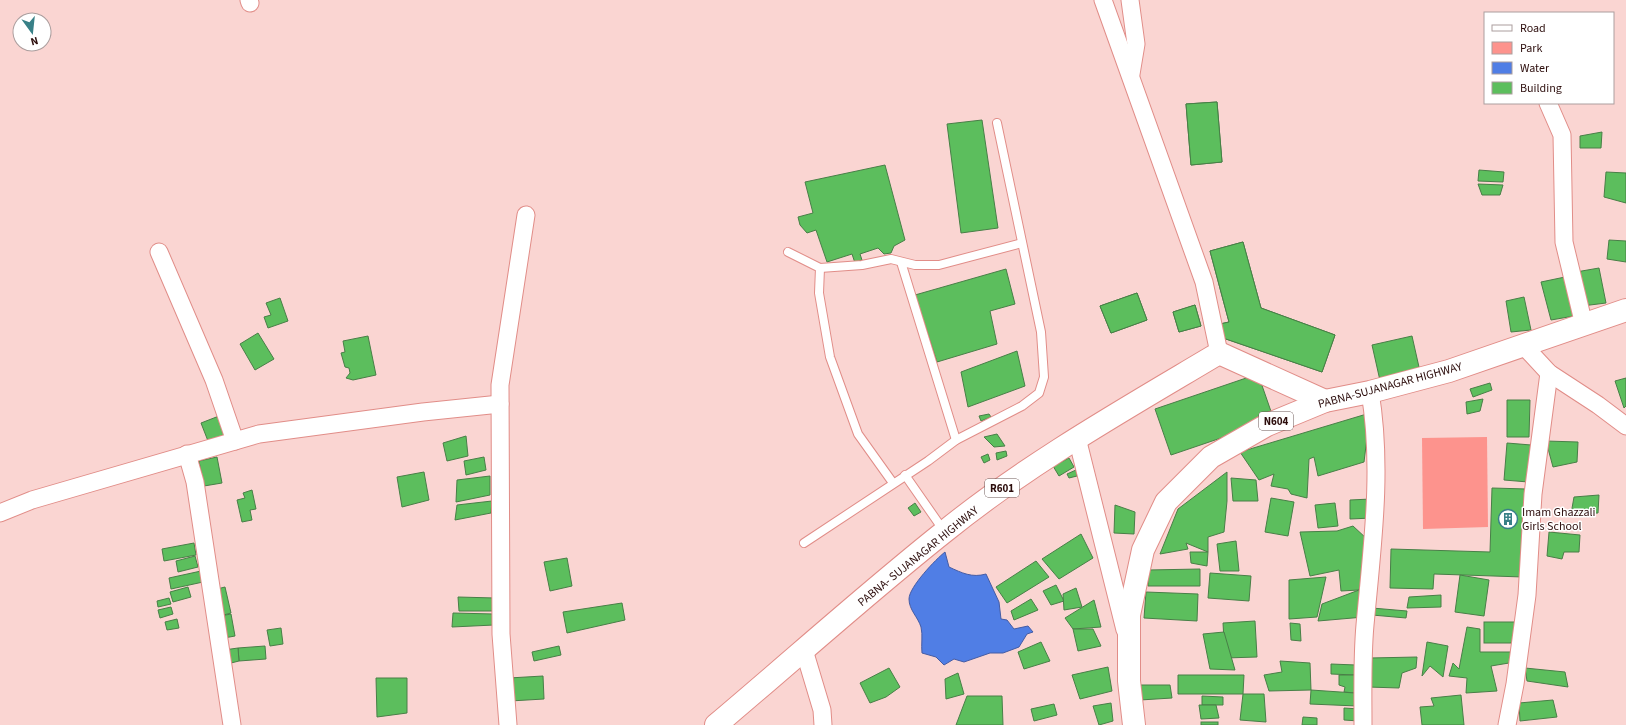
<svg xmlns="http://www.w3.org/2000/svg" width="1626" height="725" font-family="'Source Sans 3',sans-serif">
<rect width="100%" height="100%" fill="#fad5d2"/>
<!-- green -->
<polygon fill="#fd938d" points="1487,437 1488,527 1423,529 1422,438"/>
<!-- water -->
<path fill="#507ee5" stroke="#455ca4" d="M945,552L949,567C962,573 972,578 986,574L999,602L1001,619L1007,620L1014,629L1028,626L1033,632L1027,634L1019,647L1003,653H990L964,662L954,659L944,665L936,657L922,653C921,645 923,635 921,627C918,617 909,610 909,599C909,587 936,559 945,552Z"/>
<!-- building -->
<g fill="#5cbe5d" stroke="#487f47">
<polygon points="1217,102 1222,162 1191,165 1186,104"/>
<polygon points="1217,102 1222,162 1191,165 1186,104"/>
<polygon points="982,120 998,228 961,233 947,124"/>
<polygon points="1602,132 1601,148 1580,148 1580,136"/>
<polygon points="885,165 905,240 894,246 891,253 884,254 878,248 860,254 862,260 855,263 852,254 827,262 816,230 807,233 800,225 798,217 813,213 805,182"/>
<polygon points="1479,170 1504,172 1503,182 1478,181"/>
<polygon points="1606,172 1626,173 1626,203 1604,197"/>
<polygon points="1478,184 1503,185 1500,195 1482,195"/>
<polygon points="1609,240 1626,241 1626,262 1607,259"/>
<polygon points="1243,242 1261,308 1335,335 1322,372 1223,338 1220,324 1229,322 1210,251"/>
<polygon points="1243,242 1261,308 1335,335 1322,372 1223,338 1220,324 1229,322 1210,251"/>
<polygon points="1599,268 1606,303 1582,306 1576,272"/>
<polygon points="1006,269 1015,304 990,311 997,344 937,362 915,295"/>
<polygon points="1565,277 1574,316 1551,320 1541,282"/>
<polygon points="1137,293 1147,320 1111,333 1100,306"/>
<polygon points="1137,293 1147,320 1111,333 1100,306"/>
<polygon points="1524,297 1531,330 1511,332 1506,301"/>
<polygon points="280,298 288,321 268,328 264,317 271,315 266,303"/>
<polygon points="1195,305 1201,326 1179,332 1173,312"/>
<polygon points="1195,305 1201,326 1179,332 1173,312"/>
<polygon points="258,333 274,359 255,370 240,344"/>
<polygon points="368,336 376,375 353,380 346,378 350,373 349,368 345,367 341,353 345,352 343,341"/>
<polygon points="1412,336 1421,376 1381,385 1372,345"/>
<polygon points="1017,351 1025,386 968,407 961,372"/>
<polygon points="1258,374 1274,420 1171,455 1155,409"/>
<polygon points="1626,378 1626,406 1624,408 1615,381"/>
<polygon points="1490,383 1492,390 1473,397 1470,389"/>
<polygon points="1483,399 1480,411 1467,414 1466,402"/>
<polygon points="1507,400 1530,400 1529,437 1507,437"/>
<polygon points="1370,413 1364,462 1318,476 1314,457 1309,459 1307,498 1291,494 1288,489 1271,486 1274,474 1259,480 1240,452"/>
<polygon points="989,414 991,417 981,421 979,416"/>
<polygon points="219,416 226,435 208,441 201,423"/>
<polygon points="997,434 1005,446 994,447 984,437"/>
<polygon points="466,436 468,456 447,461 443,443"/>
<polygon points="1546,441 1578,442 1577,462 1553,467"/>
<polygon points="1507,443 1531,445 1528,482 1504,480"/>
<polygon points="1006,451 1007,456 997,460 996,453"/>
<polygon points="988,454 990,460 984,463 981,457"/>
<polygon points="217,457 222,483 204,486 199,461"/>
<polygon points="484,457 486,470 466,475 464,461"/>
<polygon points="1069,458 1074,467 1059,476 1053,466"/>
<polygon points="1076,470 1077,476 1069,478 1067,474"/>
<polygon points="424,472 429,500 402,507 397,477"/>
<polygon points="1227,472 1227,501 1224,532 1208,537 1208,552 1186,543 1188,549 1160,554 1178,509"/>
<polygon points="490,476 490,495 456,502 457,480"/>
<polygon points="1231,478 1256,480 1258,501 1233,501"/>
<polygon points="1492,488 1527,489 1523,577 1434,574 1433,589 1390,588 1391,549 1490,552"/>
<polygon points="252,490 256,509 250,510 252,520 242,522 237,500 245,498 243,493"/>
<polygon points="1599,495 1598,513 1571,514 1574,497"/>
<polygon points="1271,498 1294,502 1288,536 1265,532"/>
<polygon points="1371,499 1372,518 1350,519 1350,500"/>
<polygon points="492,501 491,513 455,520 457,505"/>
<polygon points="915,503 921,512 914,516 908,508"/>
<polygon points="1335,503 1338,526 1318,528 1315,505"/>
<polygon points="1115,505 1135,512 1134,534 1114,533"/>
<polygon points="1353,526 1367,539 1365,567 1359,590 1341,591 1339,570 1310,576 1300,532 1337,531"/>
<polygon points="1549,532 1580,535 1579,552 1564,552 1562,559 1547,556"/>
<polygon points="1081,534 1093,558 1059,579 1042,559"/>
<polygon points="1236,541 1239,571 1220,571 1217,544"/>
<polygon points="194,543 196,555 164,561 162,549"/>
<polygon points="1190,552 1208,552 1207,566 1191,563"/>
<polygon points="195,556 198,567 178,572 176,561"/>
<polygon points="567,558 572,586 550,591 544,562"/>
<polygon points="1036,561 1049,577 1007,603 996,587"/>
<polygon points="1200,569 1200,586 1148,586 1148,570"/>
<polygon points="201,571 203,582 171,589 169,578"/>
<polygon points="1210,573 1251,576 1249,601 1208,598"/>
<polygon points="1460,575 1489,580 1484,616 1455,612"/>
<polygon points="1326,577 1317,617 1289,619 1289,580"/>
<polygon points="1056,585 1064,601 1051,605 1043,591"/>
<polygon points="188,587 191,597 173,602 170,592"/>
<polygon points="225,587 231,613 220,616 213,590"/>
<polygon points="1076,588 1082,607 1064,610 1063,594"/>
<polygon points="1359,590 1364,617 1318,621 1322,604"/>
<polygon points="1146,592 1198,594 1197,621 1144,618"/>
<polygon points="1441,595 1441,607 1407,608 1409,597"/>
<polygon points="458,597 495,598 497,611 459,611"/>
<polygon points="169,598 171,604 158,607 157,601"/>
<polygon points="1031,599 1038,610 1014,620 1011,611"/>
<polygon points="1094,600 1101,627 1073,629 1065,618"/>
<polygon points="622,603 625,620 567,633 563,612"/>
<polygon points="171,607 173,614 160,618 158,610"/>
<polygon points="1372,608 1407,611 1406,618 1372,615"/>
<polygon points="453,613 494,614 494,625 452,627"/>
<polygon points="231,614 235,636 224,638 220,616"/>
<polygon points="177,619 179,628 167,630 165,622"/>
<polygon points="1255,621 1257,657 1225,658 1223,623"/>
<rect x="1484" y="622" width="35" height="21"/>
<polygon points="1290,623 1300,624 1301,641 1291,640"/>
<polygon points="1467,627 1480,629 1480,652 1517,652 1515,662 1491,666 1497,691 1466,693 1467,678 1449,676 1453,663 1459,669"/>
<polygon points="281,628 283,644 270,646 267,630"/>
<polygon points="1073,629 1093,629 1101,646 1078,651"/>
<polygon points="1224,632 1235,670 1210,669 1203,634"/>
<polygon points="1041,642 1050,661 1024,669 1018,652"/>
<polygon points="1427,642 1448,646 1443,677 1430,666 1422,676"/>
<polygon points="265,646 266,659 239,661 238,648"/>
<polygon points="559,646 561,655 534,661 532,652"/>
<polygon points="238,648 239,661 227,664 224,650"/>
<polygon points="1417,657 1416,668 1402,673 1399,688 1368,687 1370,658"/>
<polygon points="1280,661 1310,663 1311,690 1269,691 1264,675 1282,672"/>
<polygon points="1331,664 1356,665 1355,675 1331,674"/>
<polygon points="1108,667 1112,691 1080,699 1072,675"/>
<polygon points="889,668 900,687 886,697 870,703 860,683"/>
<polygon points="1525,668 1565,672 1568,687 1527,681"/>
<polygon points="958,673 964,694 946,699 945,679"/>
<polygon points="1178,675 1244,675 1243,694 1178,694"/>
<polygon points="1339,675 1355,675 1355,693 1344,692 1345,687 1339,685"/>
<polygon points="543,676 544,699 510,701 509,678"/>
<polygon points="376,678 407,678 407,713 377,717"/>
<polygon points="1136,685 1170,685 1172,698 1140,700"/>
<polygon points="1311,690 1355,693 1357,706 1310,704"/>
<polygon points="1243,694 1264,694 1266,722 1240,720"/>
<polygon points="1461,695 1464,725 1422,725 1420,707 1434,706 1431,698"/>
<polygon points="967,696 1002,696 1003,725 956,725"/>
<polygon points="1202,696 1223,697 1223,705 1202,705"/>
<polygon points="1553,700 1557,717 1520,721 1519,703"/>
<polygon points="1111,703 1113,721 1099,725 1093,706"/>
<polygon points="1054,704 1057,715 1034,721 1031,709"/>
<polygon points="1199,705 1216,705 1219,718 1201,719"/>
<polygon points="1344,708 1360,709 1359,721 1344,720"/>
<polygon points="1303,717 1317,718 1317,725 1302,725"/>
<rect x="1201" y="722" width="17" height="3"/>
</g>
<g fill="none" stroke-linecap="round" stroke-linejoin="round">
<defs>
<g id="lane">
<polyline points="788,252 820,268 819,293 830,357 858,434 893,483"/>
<polyline points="901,262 956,440"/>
<polyline points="820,268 862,265 891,259 915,265 939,265 1022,243"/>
<polyline points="905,475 944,531"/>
<polyline points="804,543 928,461 956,440 1022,406 1039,393 1044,377 1041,332 997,123"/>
</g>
<g id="street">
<polyline points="249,0 250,3"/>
<polyline points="1103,0 1204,282 1219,353"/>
<polyline points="1130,0 1136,44 1131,74"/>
<polyline points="1548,103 1562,135 1564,242 1584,325"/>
<polyline points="159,252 214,380 235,441"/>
<polyline points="1524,346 1549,373 1598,405 1626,426"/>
<polyline points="1077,438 1125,630"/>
<polyline points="187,454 195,482 232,725"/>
<polyline points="0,513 32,500 259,434 423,412 500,404"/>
<polyline points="804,650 822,710 823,725"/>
<polyline points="508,725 501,634 500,385 526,215"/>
<path d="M1363,725C1363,692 1362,658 1365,625C1372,548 1383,469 1370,392"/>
<polyline points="1507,725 1515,684 1527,595 1533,494 1549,373"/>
</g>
<path id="primary" d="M716,725C792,661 866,594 944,532C1029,463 1125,409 1219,353L1325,401"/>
<polyline id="highway" points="1134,725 1129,681 1129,615 1143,550 1166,502 1211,457 1267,425 1325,401 1370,392 1449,371 1626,310"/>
</defs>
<!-- lane casing -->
<use href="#lane" stroke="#e18d88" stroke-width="10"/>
<!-- street casing -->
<use href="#street" stroke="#e18d88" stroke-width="19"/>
<!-- primary casing -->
<use href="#primary" stroke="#e18d88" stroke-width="24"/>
<!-- highway casing -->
<use href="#highway" stroke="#e18d88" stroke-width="24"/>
<!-- lane -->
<use href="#lane" stroke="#fff" stroke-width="8"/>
<!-- street -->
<use href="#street" stroke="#fff" stroke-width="17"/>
<!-- primary -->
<use href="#primary" stroke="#fff" stroke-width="22"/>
<!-- highway -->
<use href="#highway" stroke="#fff" stroke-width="22"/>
</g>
<!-- icons -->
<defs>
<symbol id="building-ring" viewBox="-11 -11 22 22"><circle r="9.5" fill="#fff" stroke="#388087" stroke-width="1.5"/><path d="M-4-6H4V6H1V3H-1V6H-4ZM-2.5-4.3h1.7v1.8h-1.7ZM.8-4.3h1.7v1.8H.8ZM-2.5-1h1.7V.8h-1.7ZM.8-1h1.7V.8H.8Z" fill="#388087"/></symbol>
</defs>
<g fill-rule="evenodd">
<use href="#building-ring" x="1497" y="508" width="22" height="22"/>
</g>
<g text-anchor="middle" stroke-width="3" stroke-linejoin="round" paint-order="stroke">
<!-- shield labels -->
<g fill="#fff" stroke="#6b5655" stroke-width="1">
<rect x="1259" y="412" width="34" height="18" rx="3"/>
<rect x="985" y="479" width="34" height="18" rx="3"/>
</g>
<g font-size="11" font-weight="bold" fill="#2c0d0c">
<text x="1276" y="425">N604</text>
<text x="1002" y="492">R601</text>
</g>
<!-- street labels -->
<g font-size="12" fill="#2c0d0c" stroke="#fff">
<text transform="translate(1390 385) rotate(-15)" y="4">PABNA-SUJANAGAR HIGHWAY</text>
<text transform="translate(918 556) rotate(-39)" y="4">PABNA- SUJANAGAR HIGHWAY</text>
</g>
<!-- poi labels -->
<g font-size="12" fill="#2c0d0c" stroke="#fff" text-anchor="start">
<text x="1522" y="516">Imam Ghazzali<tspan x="1522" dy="14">Girls School</tspan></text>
</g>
</g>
<!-- legend -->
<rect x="1484" y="12" width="130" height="92" fill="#ffffff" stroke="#ab9e9e"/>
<rect x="1492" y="25" width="20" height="6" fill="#ffffff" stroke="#ab9e9e"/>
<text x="1520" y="32" font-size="12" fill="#2c0d0c">Road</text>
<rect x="1492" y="42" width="20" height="12" fill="#fd938d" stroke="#ab9e9e"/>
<text x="1520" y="52" font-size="12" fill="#2c0d0c">Park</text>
<rect x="1492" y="62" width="20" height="12" fill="#507ee5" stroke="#ab9e9e"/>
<text x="1520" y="72" font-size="12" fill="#2c0d0c">Water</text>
<rect x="1492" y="82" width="20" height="12" fill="#5cbe5d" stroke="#ab9e9e"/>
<text x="1520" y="92" font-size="12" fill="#2c0d0c">Building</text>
<!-- north arrow -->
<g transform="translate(32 32) rotate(165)"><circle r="19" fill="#ffffff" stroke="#ab9e9e"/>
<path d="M0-3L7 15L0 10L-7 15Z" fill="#388087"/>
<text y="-6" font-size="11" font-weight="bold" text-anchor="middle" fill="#2c0d0c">N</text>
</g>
</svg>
